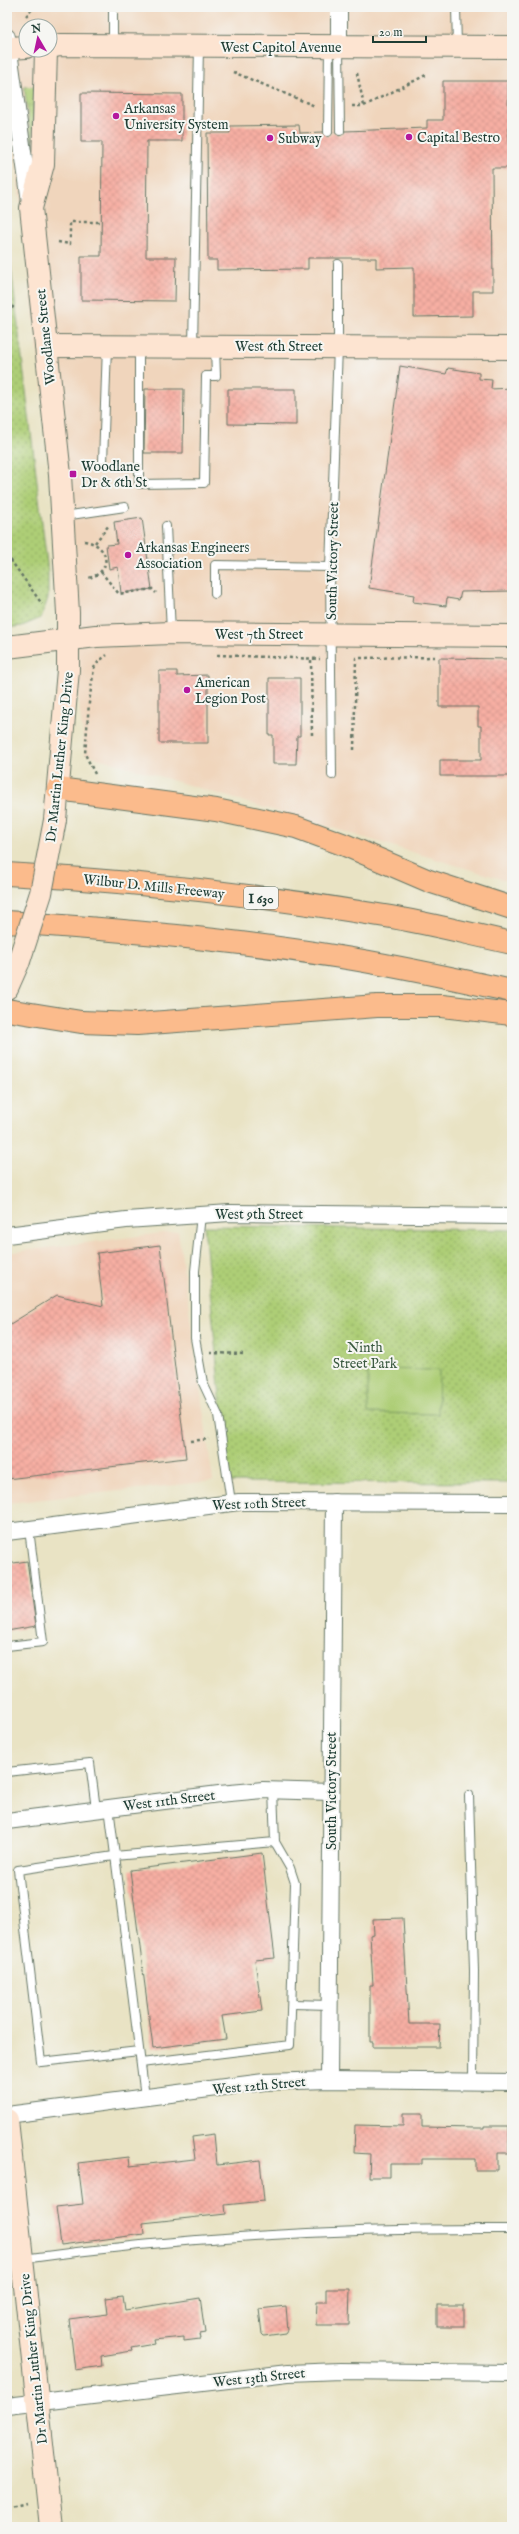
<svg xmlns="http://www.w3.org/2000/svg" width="519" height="2534" font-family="'IM FELL English',serif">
<defs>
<pattern id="grass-tufts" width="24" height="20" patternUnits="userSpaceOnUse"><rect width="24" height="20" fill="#adce76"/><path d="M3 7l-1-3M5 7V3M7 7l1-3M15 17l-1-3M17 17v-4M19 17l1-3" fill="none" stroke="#8ca862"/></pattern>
<pattern id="park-dots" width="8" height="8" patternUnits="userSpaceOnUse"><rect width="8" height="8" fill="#adce76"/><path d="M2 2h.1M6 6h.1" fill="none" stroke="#8ca862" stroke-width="1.8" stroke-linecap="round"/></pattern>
<pattern id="building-cross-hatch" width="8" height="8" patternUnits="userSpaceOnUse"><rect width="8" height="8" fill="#f7afa3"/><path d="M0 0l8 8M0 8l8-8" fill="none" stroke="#d3978d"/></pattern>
</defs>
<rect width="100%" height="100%" fill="#f6f6f2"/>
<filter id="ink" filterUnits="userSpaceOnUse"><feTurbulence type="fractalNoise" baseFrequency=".025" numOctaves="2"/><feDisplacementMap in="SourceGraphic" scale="8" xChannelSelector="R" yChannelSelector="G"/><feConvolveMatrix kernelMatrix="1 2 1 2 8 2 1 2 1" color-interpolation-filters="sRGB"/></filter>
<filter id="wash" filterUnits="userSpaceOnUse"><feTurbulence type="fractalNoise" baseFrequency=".012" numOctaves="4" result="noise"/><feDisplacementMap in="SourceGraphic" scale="16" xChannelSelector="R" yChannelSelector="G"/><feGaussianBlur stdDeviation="0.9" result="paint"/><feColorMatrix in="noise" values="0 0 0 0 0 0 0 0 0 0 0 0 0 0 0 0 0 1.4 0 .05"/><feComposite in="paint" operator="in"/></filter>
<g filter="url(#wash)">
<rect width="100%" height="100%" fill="#e9e3c4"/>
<!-- built -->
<g fill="#f0d5bc" fill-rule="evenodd">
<path d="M7,7H512V882L85,754L7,88ZM26,26H50V50H26Z"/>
<polygon points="178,1231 213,1481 7,1503 7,1253"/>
</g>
<!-- grass -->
<polygon fill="url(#grass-tufts)" stroke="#668655" points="34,86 33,152 24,87"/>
<!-- park -->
<g fill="url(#park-dots)" stroke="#668655">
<polygon points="7,235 48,572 48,598 41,618 22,626 7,628"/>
<polygon points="204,1226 512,1230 512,1483 228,1482"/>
</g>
<!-- pitch -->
<polygon fill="#adce76" stroke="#668655" points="368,1369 439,1370 438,1414 368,1413"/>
<g id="blocks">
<!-- building -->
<g fill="url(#building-cross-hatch)">
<polygon points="443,81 508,81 509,168 492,168 493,291 473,291 473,316 414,317 414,267 376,268 376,258 308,258 308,269 217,270 217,260 208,260 207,133 230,133 230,126 299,125 300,133 323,132 328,137 334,132 340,136 345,131 427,128 427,120 443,120"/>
<polygon points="81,93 182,94 182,141 147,141 146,257 176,257 175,301 81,300 81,256 101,256 102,142 81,142"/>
<polygon points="400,366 446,374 448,368 479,373 479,379 492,380 491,389 512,388 512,591 461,592 459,600 447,598 446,606 413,602 414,595 369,588"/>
<polygon points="145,389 184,389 183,453 144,453"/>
<polygon points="228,389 296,389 296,425 228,424"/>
<polygon points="142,518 152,589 121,593 118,567 109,569 106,545 117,544 114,522"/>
<polygon points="439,658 512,659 512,776 440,776 440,760 481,760 481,726 478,726 478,707 439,707"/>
<polygon points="159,671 177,671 177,676 208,675 208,743 159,743"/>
<polygon points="269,678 300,678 300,736 297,736 296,764 273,764 273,735 269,735"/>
<polygon points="160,1245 186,1458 7,1479 7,1326 57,1295 103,1306 97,1253"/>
<polygon points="27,1561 36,1626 7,1631 7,1564"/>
<polygon points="262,1853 275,1958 255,1960 262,2011 222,2016 226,2039 153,2048 130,1870"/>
<polygon points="403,1918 409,2024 440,2024 439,2047 373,2047 373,2042 370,2042 370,1985 373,1985 370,1935 374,1934 373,1919"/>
<polygon points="403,2114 422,2114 422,2127 475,2128 484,2128 484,2126 509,2126 509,2153 498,2153 498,2170 475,2170 475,2159 422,2159 422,2164 390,2164 390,2177 369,2177 370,2154 354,2153 355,2125 403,2126"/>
<polygon points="214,2134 217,2165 260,2160 264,2201 225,2205 226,2214 143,2223 144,2234 61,2245 56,2207 83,2204 78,2163 129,2157 130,2166 195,2159 192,2137"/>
<polygon points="326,2289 350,2289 349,2325 316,2325 317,2302 326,2302"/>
<polygon points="123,2296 125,2310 200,2298 205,2333 199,2334 200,2339 184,2341 184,2337 153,2340 154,2344 131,2348 132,2351 101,2356 102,2366 75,2370 69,2319 108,2314 106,2298"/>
<rect x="437" y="2305" width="27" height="22"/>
<polygon points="286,2306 288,2330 286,2333 264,2336 262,2334 259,2309"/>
</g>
</g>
</g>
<g filter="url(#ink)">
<use href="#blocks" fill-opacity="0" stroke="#676" stroke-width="1"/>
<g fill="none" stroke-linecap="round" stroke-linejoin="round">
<defs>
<g id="lane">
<polyline points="113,7 113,44"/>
<polyline points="456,7 457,46"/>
<polyline points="339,47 340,131"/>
<polyline points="328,132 329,47"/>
<polyline points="193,346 199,47"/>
<polyline points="139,348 139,484 204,483 206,376 216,376 215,348"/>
<polyline points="103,462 107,346"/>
<polyline points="64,516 125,507"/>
<polyline points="166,526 171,632"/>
<polyline points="215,594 215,565 330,567"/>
<polyline points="332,775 330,567 338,347 338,264"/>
<polyline points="201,1215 195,1271 195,1338 203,1383 218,1415 231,1502"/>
<polyline points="7,1646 43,1642 29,1529"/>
<polyline points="7,1772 90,1763 96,1809"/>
<polyline points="469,1795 474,1971 473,2081"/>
<polyline points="109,1807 145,2097"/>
<polyline points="293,2004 329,2005"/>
<polyline points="139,2051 41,2062 18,1870 114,1856 275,1842 273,1790"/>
<polyline points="141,2063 290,2045 295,1883 290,1868 275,1842"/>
<path d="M23,2259C185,2236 348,2228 512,2229"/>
</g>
<g id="street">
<polyline points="7,37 30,202"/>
<polyline points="339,47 339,7"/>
<polyline points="7,1235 126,1220 230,1213 512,1216"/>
<polyline points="7,1532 239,1502 512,1503"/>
<polyline points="7,1821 219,1794 263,1790 331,1792"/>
<polyline points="329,2080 334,1502"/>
<polyline points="7,2115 264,2082 329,2080 512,2082"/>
<polyline points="7,2406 288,2373 340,2371 512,2373"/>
</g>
<g id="secondary">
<polyline points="50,47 60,45 512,47"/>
<polyline points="9,48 26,47"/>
<polyline points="46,50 43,164 31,208 60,475 68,613 68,670 55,820"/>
<polyline points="46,346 512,348"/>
<polyline points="7,647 96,636 171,633 512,636"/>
<polyline points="7,988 19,961"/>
<polyline points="7,2120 51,2527"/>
</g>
<g id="highway">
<polyline points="58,789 216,810 296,827 345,845 429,881 512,908"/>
<path d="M7,874C134,881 260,895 385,916C428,923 470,934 512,943"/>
<path d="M7,922C119,930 230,939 340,957C398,966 455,979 512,991"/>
<polyline points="7,1010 81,1022 137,1024 377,1006 442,1006 512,1014"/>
</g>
</defs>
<!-- lane casing -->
<use href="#lane" stroke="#676" stroke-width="10"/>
<!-- street casing -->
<use href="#street" stroke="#676" stroke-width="18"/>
<!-- secondary casing -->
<use href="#secondary" stroke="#676" stroke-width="24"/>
<!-- highway casing -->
<use href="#highway" stroke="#676" stroke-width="24"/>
<!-- path -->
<g stroke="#676" stroke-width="2.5" stroke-dasharray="3 3" stroke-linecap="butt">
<polyline points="26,16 34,7"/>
<polyline points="233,72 315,106"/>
<polyline points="357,73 364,106"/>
<polyline points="352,106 364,106 428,74"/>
<polyline points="58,242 70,244 70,222 102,222"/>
<polyline points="7,286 11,305 7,309"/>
<polyline points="7,303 13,307 7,314"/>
<polyline points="7,525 7,539"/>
<path d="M84,541C109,544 114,571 89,578"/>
<polyline points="95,543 109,525"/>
<polyline points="7,555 42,604"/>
<polyline points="101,572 119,594 152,589 156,593"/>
<polyline points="217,655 320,659"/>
<polyline points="311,660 312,736"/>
<polyline points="354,750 356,658 436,657"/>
<polyline points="95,774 85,754 89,703 94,668 99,661 107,655"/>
<polyline points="210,1353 246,1354"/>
<polyline points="191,1441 209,1439"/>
<polyline points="7,2509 26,2504"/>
</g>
<!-- lane -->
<use href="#lane" stroke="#fff" stroke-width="8"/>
<!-- street -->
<use href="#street" stroke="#fff" stroke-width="16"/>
<!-- secondary -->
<use href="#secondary" stroke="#fde4d1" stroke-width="22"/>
<!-- highway -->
<use href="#highway" stroke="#fbbb8c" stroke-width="22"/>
<defs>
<polyline id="secondary-bridge" points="19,961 41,893 55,820"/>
</defs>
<!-- secondary-bridge casing -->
<use href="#secondary-bridge" stroke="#676" stroke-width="24" stroke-linecap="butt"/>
<!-- secondary-bridge -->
<use href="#secondary-bridge" stroke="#fde4d1" stroke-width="22"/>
</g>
</g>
<!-- markers -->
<g fill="#b5179e" stroke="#f6f6f2" stroke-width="1.5">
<circle cx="116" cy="116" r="4"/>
<circle cx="409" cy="137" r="4"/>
<circle cx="270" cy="138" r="4"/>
<rect x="69" y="470" width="8" height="8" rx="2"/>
<circle cx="128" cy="555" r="4"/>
<circle cx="187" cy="690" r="4"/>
</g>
<g text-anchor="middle" stroke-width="4" stroke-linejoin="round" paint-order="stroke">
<!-- shield labels -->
<rect fill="#f6f6f2" stroke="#60746d" stroke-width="1" x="244" y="887" width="34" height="22" rx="3"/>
<g font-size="13" font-weight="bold" fill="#1f3d34">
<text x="261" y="903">I 630</text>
</g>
<!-- street labels -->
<g font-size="14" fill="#1f3d34" stroke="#f6f6f2">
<text x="281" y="52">West Capitol Avenue</text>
<text transform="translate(45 337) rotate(-96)" y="5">Woodlane Street</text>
<text x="279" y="351">West 6th Street</text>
<text transform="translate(332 561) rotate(-89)" y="5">South Victory Street</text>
<text x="259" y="639">West 7th Street</text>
<text transform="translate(59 757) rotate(-84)" y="5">Dr Martin Luther King Drive</text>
<text transform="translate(154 886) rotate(6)" y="5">Wilbur D. Mills Freeway</text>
<text x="259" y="1219">West 9th Street</text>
<text transform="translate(259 1503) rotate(-2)" y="5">West 10th Street</text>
<text transform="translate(331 1791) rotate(-90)" y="5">South Victory Street</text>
<text transform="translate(169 1800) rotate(-7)" y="5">West 11th Street</text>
<text transform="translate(259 2085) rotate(-5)" y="5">West 12th Street</text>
<text transform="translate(33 2359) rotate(-96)" y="5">Dr Martin Luther King Drive</text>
<text transform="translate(259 2377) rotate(-6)" y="5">West 13th Street</text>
</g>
<!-- poi labels -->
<g font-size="14" fill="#1f3d34" stroke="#f6f6f2" text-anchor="start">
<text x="124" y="113">Arkansas<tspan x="124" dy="16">University System</tspan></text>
<text x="417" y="142">Capital Bestro</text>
<text x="278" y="143">Subway</text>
<text x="81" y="471">Woodlane<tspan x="81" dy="16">Dr &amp; 6th St</tspan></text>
<text x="136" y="552">Arkansas Engineers<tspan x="136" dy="16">Association</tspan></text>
<text x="195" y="687">American<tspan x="195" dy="16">Legion Post</tspan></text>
</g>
<!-- park labels -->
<g font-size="14" fill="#3b5a41" stroke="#f6f6f2">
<text x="365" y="1352">Ninth<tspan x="365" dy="16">Street Park</tspan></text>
</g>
</g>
<!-- margin -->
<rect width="519" height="2534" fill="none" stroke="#f6f6f2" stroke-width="24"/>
<!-- north arrow -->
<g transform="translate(38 38) rotate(351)"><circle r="19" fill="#f6f6f2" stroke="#a0aca6"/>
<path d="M0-3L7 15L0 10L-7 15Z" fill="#b5179e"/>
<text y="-6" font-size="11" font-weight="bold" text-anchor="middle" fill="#1f3d34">N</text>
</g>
<!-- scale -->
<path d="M373 36v6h53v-6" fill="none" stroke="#1f3d34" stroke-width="2"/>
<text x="379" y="36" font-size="12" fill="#1f3d34" stroke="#f6f6f2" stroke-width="3" paint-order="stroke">20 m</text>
</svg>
